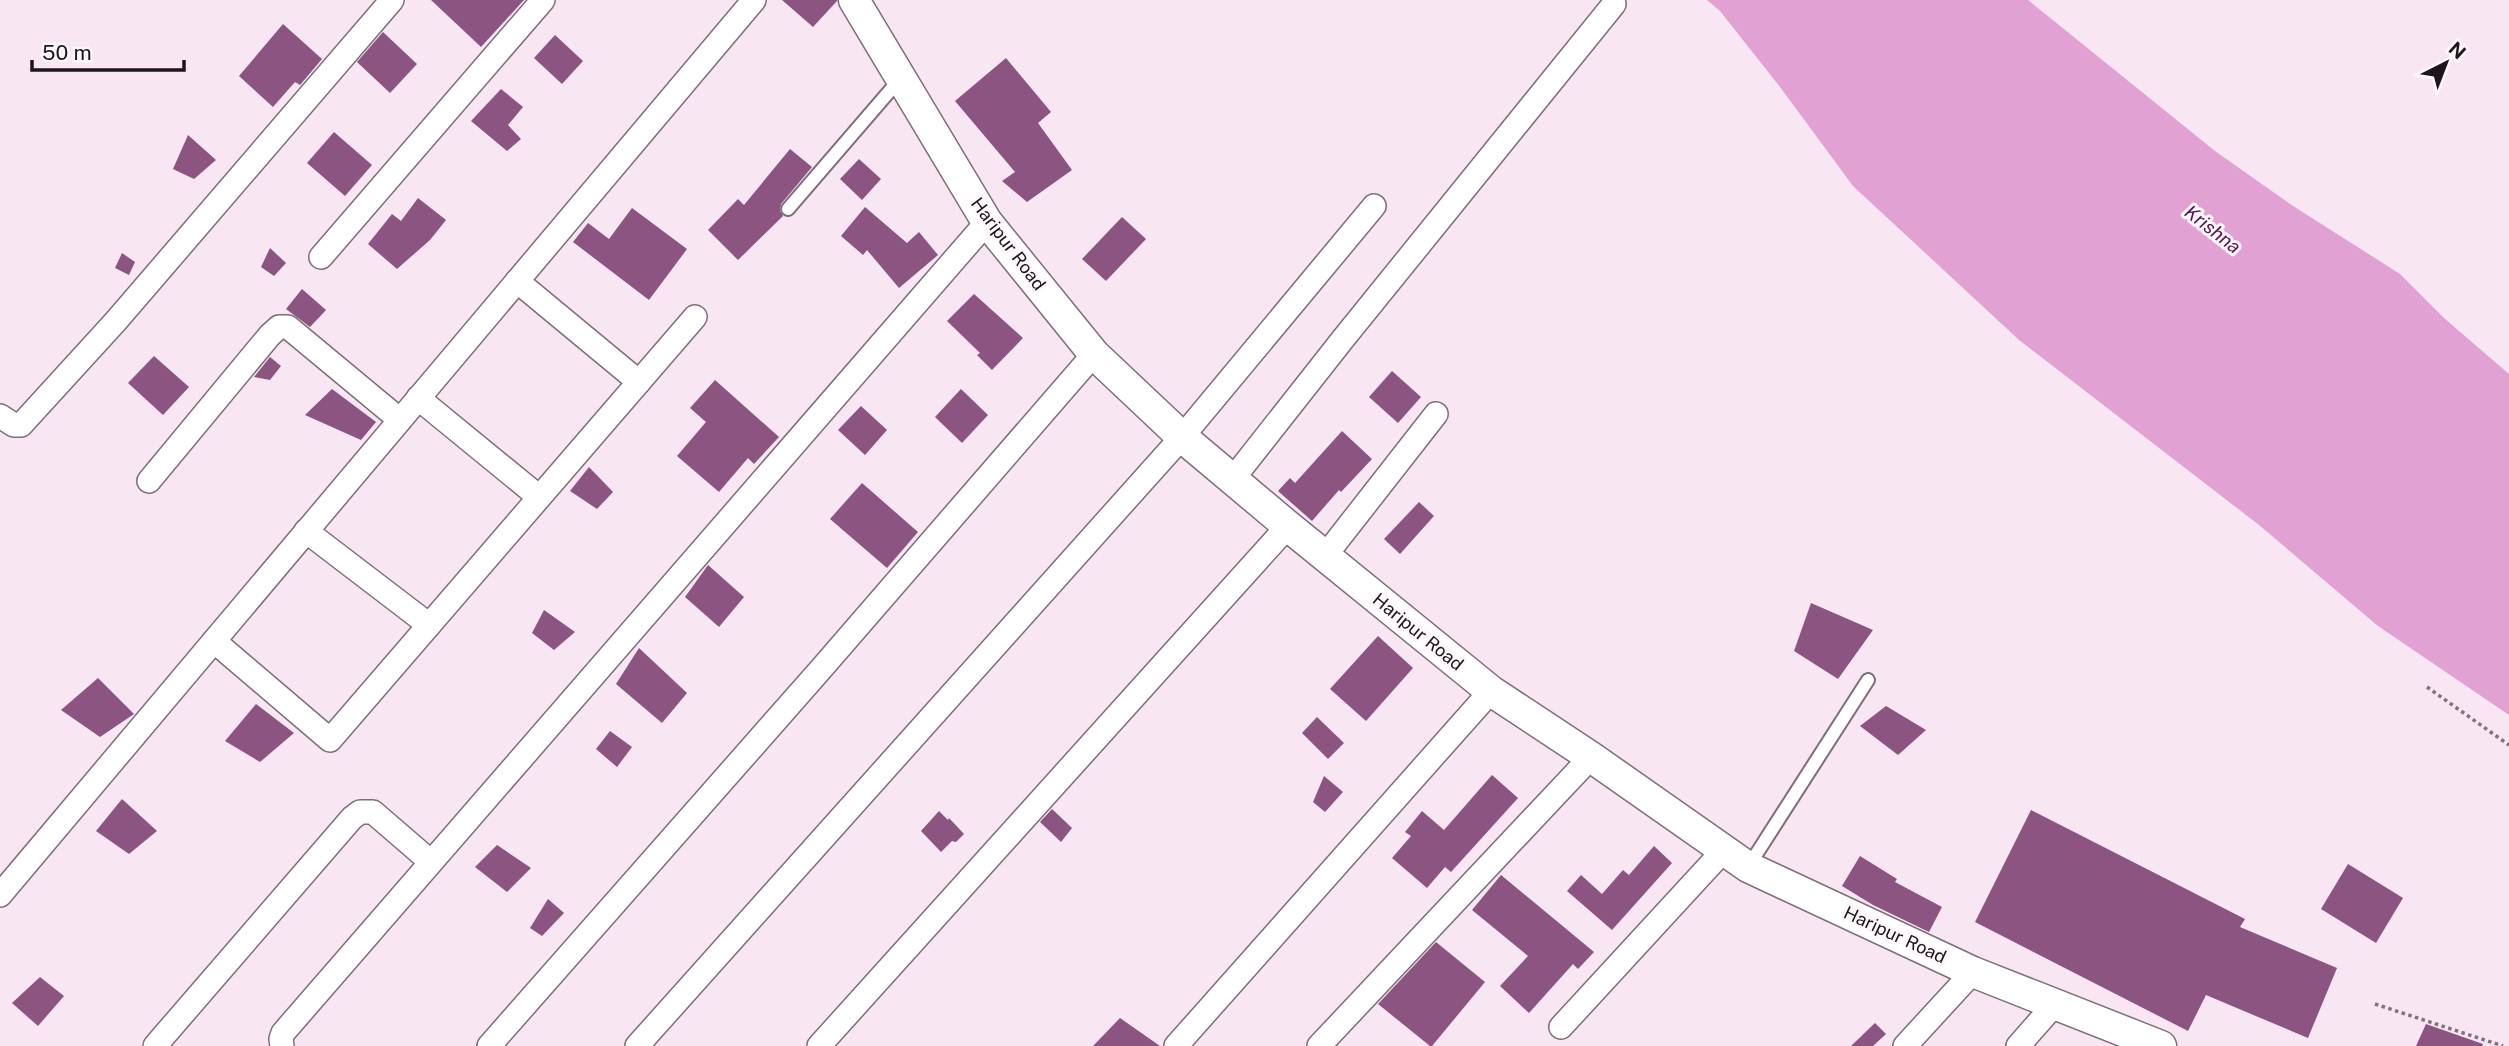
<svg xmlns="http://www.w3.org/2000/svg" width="2509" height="1046" font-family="'Public Sans',sans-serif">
<rect width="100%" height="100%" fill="#f8e6f3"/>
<!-- water -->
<polygon fill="#e1a2d3" points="1707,0 2028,0 2215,151 2290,204 2400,274 2444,318 2509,374 2509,715 2378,626 2259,525 2019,340 1853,186 1780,87 1720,11"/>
<!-- building -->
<g fill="#8c5480">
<polygon points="431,0 524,0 481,47"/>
<polygon points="782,0 837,0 837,1 813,27"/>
<polygon points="283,24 322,59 300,85 295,82 273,107 239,76"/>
<polygon points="383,32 417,64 390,93 357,62"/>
<polygon points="555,35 583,61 562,84 534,58"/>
<polygon points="1006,58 1051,112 1038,123 1072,170 1027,202 1002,181 1015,172 955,101"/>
<polygon points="501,89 523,107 508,125 521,139 507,151 471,121"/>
<polygon points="334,132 372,165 345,196 307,163"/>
<polygon points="188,135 216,160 194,179 173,169"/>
<polygon points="790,149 812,167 781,204 780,211 783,216 738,260 708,230 738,199 744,205"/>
<polygon points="859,159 881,179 862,200 840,179"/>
<polygon points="418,198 446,220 430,240 397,269 368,244 392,214 401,221"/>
<polygon points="865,207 907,243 919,232 938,255 899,288 867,250 863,255 841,236"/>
<polygon points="632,208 687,249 649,300 573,242 588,223 609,239"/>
<polygon points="1122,217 1146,239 1106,281 1082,259"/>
<polygon points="270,248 286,263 274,276 261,267"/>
<polygon points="122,253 135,262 129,275 115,268"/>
<polygon points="302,289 326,310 310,327 286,309"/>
<polygon points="974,294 1023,338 992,370 977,355 980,353 947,321"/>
<polygon points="154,356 189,387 163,415 128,383"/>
<polygon points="270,357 281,366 270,380 254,377"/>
<polygon points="1392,371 1421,397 1398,423 1369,397"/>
<polygon points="715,380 779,437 754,464 748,458 719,492 677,456 706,422 690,408"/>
<polygon points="332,389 376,422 361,440 305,415"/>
<polygon points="961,389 988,415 962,443 935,417"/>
<polygon points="861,406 887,430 865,455 838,430"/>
<polygon points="1342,431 1372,459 1341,492 1339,490 1312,521 1278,491 1290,478 1295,483"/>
<polygon points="589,467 613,492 597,509 570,491"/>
<polygon points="862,483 918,532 887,568 830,519"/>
<polygon points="1419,502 1434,516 1400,554 1384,539"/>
<polygon points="708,565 744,597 719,627 685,597"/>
<polygon points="1811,603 1873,630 1838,679 1794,651"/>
<polygon points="544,610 575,632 554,650 532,633"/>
<polygon points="1378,636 1413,668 1366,721 1330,689"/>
<polygon points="639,648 687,693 662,723 616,684"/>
<polygon points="98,678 134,714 100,737 61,710"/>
<polygon points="256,704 294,733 260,762 225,741"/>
<polygon points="1886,706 1926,730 1898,755 1860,726"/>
<polygon points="1317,717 1344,743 1328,759 1302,733"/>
<polygon points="610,731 632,747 617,767 596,749"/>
<polygon points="1492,775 1518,798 1451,872 1445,867 1427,888 1392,858 1411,836 1405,832 1422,811 1444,830"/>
<polygon points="1324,776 1343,792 1325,812 1313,802"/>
<polygon points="122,799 157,831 129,854 96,831"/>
<polygon points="1052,809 1072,828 1061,842 1040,822"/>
<polygon points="2031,810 2245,919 2240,927 2337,968 2308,1038 2206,995 2188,1031 1975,922"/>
<polygon points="939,811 948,820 949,818 964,834 956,842 952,841 941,852 921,831"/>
<polygon points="497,845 531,868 507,892 475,867"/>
<polygon points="1654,846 1672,863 1612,930 1567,891 1581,875 1602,894 1623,870 1629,875"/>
<polygon points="1860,856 1897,879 1895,882 1942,907 1929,932 1873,905 1842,886"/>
<polygon points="2348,864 2403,898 2376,943 2321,909"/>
<polygon points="1501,875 1594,952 1578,969 1573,964 1529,1013 1500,986 1528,956 1472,910"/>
<polygon points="548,899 564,913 542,936 530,928"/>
<polygon points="1436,942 1485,982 1432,1046 1430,1046 1378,1004"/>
<polygon points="40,977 64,996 38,1026 12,1003"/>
<polygon points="1120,1018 1160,1046 1093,1046"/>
<polygon points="1875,1023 1886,1034 1873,1046 1851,1046"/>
<polygon points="2426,1024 2483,1044 2482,1046 2416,1046"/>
</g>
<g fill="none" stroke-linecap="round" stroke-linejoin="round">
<defs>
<g id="service">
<polyline points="788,209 900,79"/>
<polyline points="1748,867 1868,680"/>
</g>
<g id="minor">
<polyline points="321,257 543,0"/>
<polyline points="517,281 639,382"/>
<polyline points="418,398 539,497"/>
<polyline points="0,416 14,425 21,425 116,321 392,0"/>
<polyline points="1232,480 1343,339 1614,4"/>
<polyline points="149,481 270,335 279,327 288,327 400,420"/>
<polyline points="306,531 429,625"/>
<polyline points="1325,556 1436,414"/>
<polyline points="214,641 330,740 695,317"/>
<polyline points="0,895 754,0"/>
<polyline points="1561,1027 1724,850"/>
<polyline points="155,1046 352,818 360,812 373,812 431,862"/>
<polyline points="282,1046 281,1039 283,1033 987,222"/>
<polyline points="489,1046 821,669 1094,354"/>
<polyline points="637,1046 1182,437 1374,206"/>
<polyline points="819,1046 1288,526"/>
<polyline points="1176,1046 1491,691"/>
<polyline points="1319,1046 1591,757"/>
<polyline points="1905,1046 1973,972"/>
<polyline points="2018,1046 2055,1004"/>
</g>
<polyline id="tertiary" points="854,0 987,222 1094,354 1182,437 1288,526 1491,691 1591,757 1748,867 1973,972 2161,1046"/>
</defs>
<!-- service casing -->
<use href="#service" stroke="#7e6e7a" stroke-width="16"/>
<!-- minor casing -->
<use href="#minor" stroke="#7e6e7a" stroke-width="26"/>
<!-- tertiary casing -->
<use href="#tertiary" stroke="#7e6e7a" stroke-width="33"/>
<!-- path -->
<g stroke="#7f747c" stroke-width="3.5" stroke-dasharray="3.5 3.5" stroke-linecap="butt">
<polyline points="2427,687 2509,745"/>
<polyline points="2375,1004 2503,1046"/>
</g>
<!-- service -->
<use href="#service" stroke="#fff" stroke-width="12"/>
<!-- minor -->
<use href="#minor" stroke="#fff" stroke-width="23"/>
<!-- tertiary -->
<use href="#tertiary" stroke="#fff" stroke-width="30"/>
</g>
<g text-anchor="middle" stroke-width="6" stroke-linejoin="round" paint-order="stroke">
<!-- street labels -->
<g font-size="18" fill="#1c161a" stroke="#fef7fc">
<text transform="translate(1008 244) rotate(53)" y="6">Haripur Road</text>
<text transform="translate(1418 632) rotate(39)" y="6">Haripur Road</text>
<text transform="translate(1895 935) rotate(25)" y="6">Haripur Road</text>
</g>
<!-- water labels -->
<g font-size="19" font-style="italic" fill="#5c1351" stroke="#fef7fc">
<text transform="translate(2213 229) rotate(38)" y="7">Krishna</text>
</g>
</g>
<!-- north arrow -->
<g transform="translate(2446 63) rotate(42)" stroke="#fef7fc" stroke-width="5" paint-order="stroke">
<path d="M0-5L12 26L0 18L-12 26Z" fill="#1c161a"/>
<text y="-10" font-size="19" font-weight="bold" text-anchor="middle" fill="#1c161a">N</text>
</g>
<!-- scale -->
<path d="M32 60v10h152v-10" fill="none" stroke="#1c161a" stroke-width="3.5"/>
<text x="42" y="60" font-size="21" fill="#1c161a" stroke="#fef7fc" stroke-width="5" paint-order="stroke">50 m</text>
</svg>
